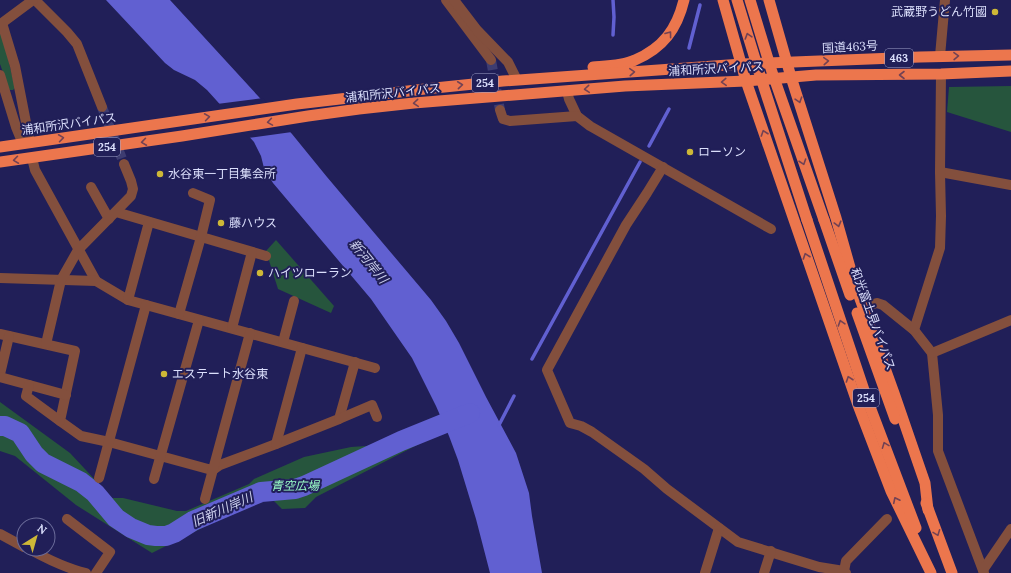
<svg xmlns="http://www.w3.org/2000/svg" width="1011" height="573" font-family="Lora,'Noto Sans JP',serif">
<rect width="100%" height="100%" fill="#211f58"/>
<!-- green -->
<g fill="#26553d">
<polygon points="0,25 15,88 13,90 10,90 9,89 0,64"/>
<polygon points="1011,86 1011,132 947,112 949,87"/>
<polygon points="276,240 334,306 331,313 278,289 266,251"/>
<polygon points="0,402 70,453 112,498 123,498 177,511 186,511 249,484 254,479 304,457 351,447 382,445 416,426 423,442 316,497 305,508 282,509 268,495 152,553 76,505 15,456 0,451"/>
</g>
<!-- water -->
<polygon fill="#6160d1" points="106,0 170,0 258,96 292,134 327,177 431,300 446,321 459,343 486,397 516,453 529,493 532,516 542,573 490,573 476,519 458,460 449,436 436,406 412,358 371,299 273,183 264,168 261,156 254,142 207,90 195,80 174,70 165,63"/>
<!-- pier -->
<polygon fill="#211f58" points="263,98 292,132 248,138 217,104"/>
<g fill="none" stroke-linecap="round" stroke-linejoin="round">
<!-- stream -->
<g stroke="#6160d1" stroke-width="3.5">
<polyline points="613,35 614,17 613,0"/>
<polyline points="689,48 700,5"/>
<polyline points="649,146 669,109"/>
<polyline points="532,359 640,162"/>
<polyline points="499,425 514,396"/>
</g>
<!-- river -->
<polyline stroke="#6160d1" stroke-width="20" points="0,426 5,426 20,433 34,454 43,463 81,482 95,493 116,518 131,528 148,535 156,536 166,536 174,533 193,521 261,492 295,489 304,486 401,441 470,413"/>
<!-- minor-tunnel -->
<g stroke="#3d3c71" stroke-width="10" stroke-dasharray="10 5" stroke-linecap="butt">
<polyline points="491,60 500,110"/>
<polyline points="102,107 124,164"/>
</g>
<!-- minor -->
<g stroke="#834f3d" stroke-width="10">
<polyline points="35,0 67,32 77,44 102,107"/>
<polyline points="446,0 491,60"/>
<polyline points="454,0 477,30 508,62 517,80"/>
<polyline points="940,56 945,0"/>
<polyline points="0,75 16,127 23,144"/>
<polyline points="567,91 569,99 577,116 590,126 771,229"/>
<polyline points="500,110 503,119 510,121 577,116"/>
<polyline points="30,143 15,66 2,23 33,0"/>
<polyline points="32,158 35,170 96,281"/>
<polyline points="663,167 647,193 626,225 547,370 570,423 581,426 592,432 644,469 667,489 738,542 819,567 844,571"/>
<polyline points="940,172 1011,185"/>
<polyline points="91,187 109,219"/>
<polyline points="116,212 266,256"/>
<polyline points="0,278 96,281 128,300 375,368"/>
<polyline points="128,300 149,222"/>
<polyline points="863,307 877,303 883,305 914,330 932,353 938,415 938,451 984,573"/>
<polyline points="179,314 201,237 210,200 193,193"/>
<polyline points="232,328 252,252"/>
<polyline points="914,330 940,248 941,216 940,172 941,74"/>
<polyline points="0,334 75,351 60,421 81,436 109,442 208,469 213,470 220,465 276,444 339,419 355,362"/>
<polyline points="283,342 294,301"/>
<polyline points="46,344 61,280 78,250 131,196 133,189 131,181 124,164"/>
<polyline points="932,353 1011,320"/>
<polyline points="0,374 9,336"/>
<polyline points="0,377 66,395"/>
<polyline points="29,385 26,396 60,421"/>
<polyline points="339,419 372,405 377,417"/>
<polyline points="276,444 302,348"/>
<polyline points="99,478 146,305"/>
<polyline points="154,479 199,320"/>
<polyline points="205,499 250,333"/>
<polyline points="67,519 110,552 96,573"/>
<polyline points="983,570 1011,529"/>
<polyline points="705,573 719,528"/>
<polyline points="764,573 771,551"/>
<polyline points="846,573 844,571 846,561 887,519"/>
</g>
<!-- tertiary -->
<g stroke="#834f3d" stroke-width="10">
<polyline points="0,534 24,547"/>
<path d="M29,549C47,559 65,568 86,573"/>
</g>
<!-- trunk -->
<g stroke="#ec764d" stroke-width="11">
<polyline points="723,0 746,81 858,405 891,491 931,573"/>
<polyline points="769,0 791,77 836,218 855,285 894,393 925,483 928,510"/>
<path d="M593,67C607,66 623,66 635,60C663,48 677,29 684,0"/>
<polyline points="0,147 297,104 425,89 503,81 742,64 920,57 1011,55"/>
<polyline points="0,162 182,136 308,116 359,109 414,103 625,86 746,81 816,75 941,74 1011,71"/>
<polyline points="807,220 867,399 916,528"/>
<polyline points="824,220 850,295"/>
<polyline points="857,313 895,419"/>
<polyline points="926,503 952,573"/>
</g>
<!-- trunk-bridge -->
<g stroke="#ec764d" stroke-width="11">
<polyline points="737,0 759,72 807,220"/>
<polyline points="750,0 772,72 824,220"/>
</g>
</g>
<!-- one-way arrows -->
<defs><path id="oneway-chevron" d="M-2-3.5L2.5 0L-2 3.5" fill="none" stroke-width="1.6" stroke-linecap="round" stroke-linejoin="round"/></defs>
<g stroke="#724254">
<use href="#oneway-chevron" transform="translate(669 34) rotate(-53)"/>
<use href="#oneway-chevron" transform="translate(748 36) rotate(-107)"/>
<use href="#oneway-chevron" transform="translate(956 56) rotate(-1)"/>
<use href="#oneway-chevron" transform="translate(826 61) rotate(-4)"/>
<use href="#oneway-chevron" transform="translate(632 72) rotate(-4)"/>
<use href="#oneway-chevron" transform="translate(902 75) rotate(180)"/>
<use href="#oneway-chevron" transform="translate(724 82) rotate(177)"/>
<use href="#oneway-chevron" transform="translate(460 85) rotate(-6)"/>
<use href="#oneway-chevron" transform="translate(587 89) rotate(175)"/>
<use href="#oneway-chevron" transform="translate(799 100) rotate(72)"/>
<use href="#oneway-chevron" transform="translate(416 103) rotate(175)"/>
<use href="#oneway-chevron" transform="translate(207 117) rotate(-8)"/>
<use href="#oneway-chevron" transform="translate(270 122) rotate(171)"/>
<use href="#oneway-chevron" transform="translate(764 133) rotate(-109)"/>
<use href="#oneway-chevron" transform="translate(61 138) rotate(-8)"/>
<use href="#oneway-chevron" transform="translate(144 142) rotate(172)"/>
<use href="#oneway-chevron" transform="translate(16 160) rotate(172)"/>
<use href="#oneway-chevron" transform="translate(803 162) rotate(71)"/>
<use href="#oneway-chevron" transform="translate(838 224) rotate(75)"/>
<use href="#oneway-chevron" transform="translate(806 256) rotate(-109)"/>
<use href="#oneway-chevron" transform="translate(841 323) rotate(-108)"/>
<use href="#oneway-chevron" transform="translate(849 379) rotate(-109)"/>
<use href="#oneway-chevron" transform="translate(885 445) rotate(-111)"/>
<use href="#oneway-chevron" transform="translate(896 500) rotate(-116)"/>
<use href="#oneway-chevron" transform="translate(937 533) rotate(69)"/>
</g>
<!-- markers -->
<g fill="#ceb837" stroke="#211f58" stroke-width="1.5">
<circle cx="995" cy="12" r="4"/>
<circle cx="690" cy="152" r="4"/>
<circle cx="160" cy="174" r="4"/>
<circle cx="221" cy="223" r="4"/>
<circle cx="260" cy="273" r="4"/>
<circle cx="164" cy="374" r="4"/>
</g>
<g text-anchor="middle" stroke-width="4" stroke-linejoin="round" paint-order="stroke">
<!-- shield labels -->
<g fill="#211f58" stroke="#a3a5cb" stroke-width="1">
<rect x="885" y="49" width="28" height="18" rx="3"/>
<rect x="472" y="74" width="26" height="18" rx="3"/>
<rect x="94" y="138" width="26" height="18" rx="3"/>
<rect x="853" y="389" width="26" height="18" rx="3"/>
</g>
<g font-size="11" font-weight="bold" fill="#dbdffc">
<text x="899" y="62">463</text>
<text x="485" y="87">254</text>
<text x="107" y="151">254</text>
<text x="866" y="402">254</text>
</g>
<!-- poi labels -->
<g font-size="12" fill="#dbdffc" stroke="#211f58" text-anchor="start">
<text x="987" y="16" text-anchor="end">武蔵野うどん竹國</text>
<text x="698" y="156">ローソン</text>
<text x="168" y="178">水谷東一丁目集会所</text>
<text x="229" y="227">藤ハウス</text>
<text x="268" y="277">ハイツローラン</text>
<text x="172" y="378">エステート水谷東</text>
</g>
<!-- street labels -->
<g font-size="12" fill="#dbdffc" stroke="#211f58">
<text transform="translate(850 47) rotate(-3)" y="4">国道463号</text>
<text transform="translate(716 69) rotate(-3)" y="4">浦和所沢バイパス</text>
<text transform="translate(393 93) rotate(-6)" y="4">浦和所沢バイパス</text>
<text transform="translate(69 124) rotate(-8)" y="4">浦和所沢バイパス</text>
<text transform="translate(873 319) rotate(70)" y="4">和光富士見バイパス</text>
</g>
<!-- park labels -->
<g font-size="12" font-style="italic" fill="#99fcc7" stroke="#211f58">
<text x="295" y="490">青空広場</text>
</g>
<!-- water labels -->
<g font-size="13" font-style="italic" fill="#caceeb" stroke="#211f58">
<text transform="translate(369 261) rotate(51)" y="5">新河岸川</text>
<text transform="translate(222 509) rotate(-24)" y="5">旧新川岸川</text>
</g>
</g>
<!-- north arrow -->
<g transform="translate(36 537) rotate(37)"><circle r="19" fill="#211f58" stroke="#6b6c9a"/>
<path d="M0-3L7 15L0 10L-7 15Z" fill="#ceb837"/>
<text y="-6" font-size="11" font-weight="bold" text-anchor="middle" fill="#dbdffc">N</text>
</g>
</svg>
